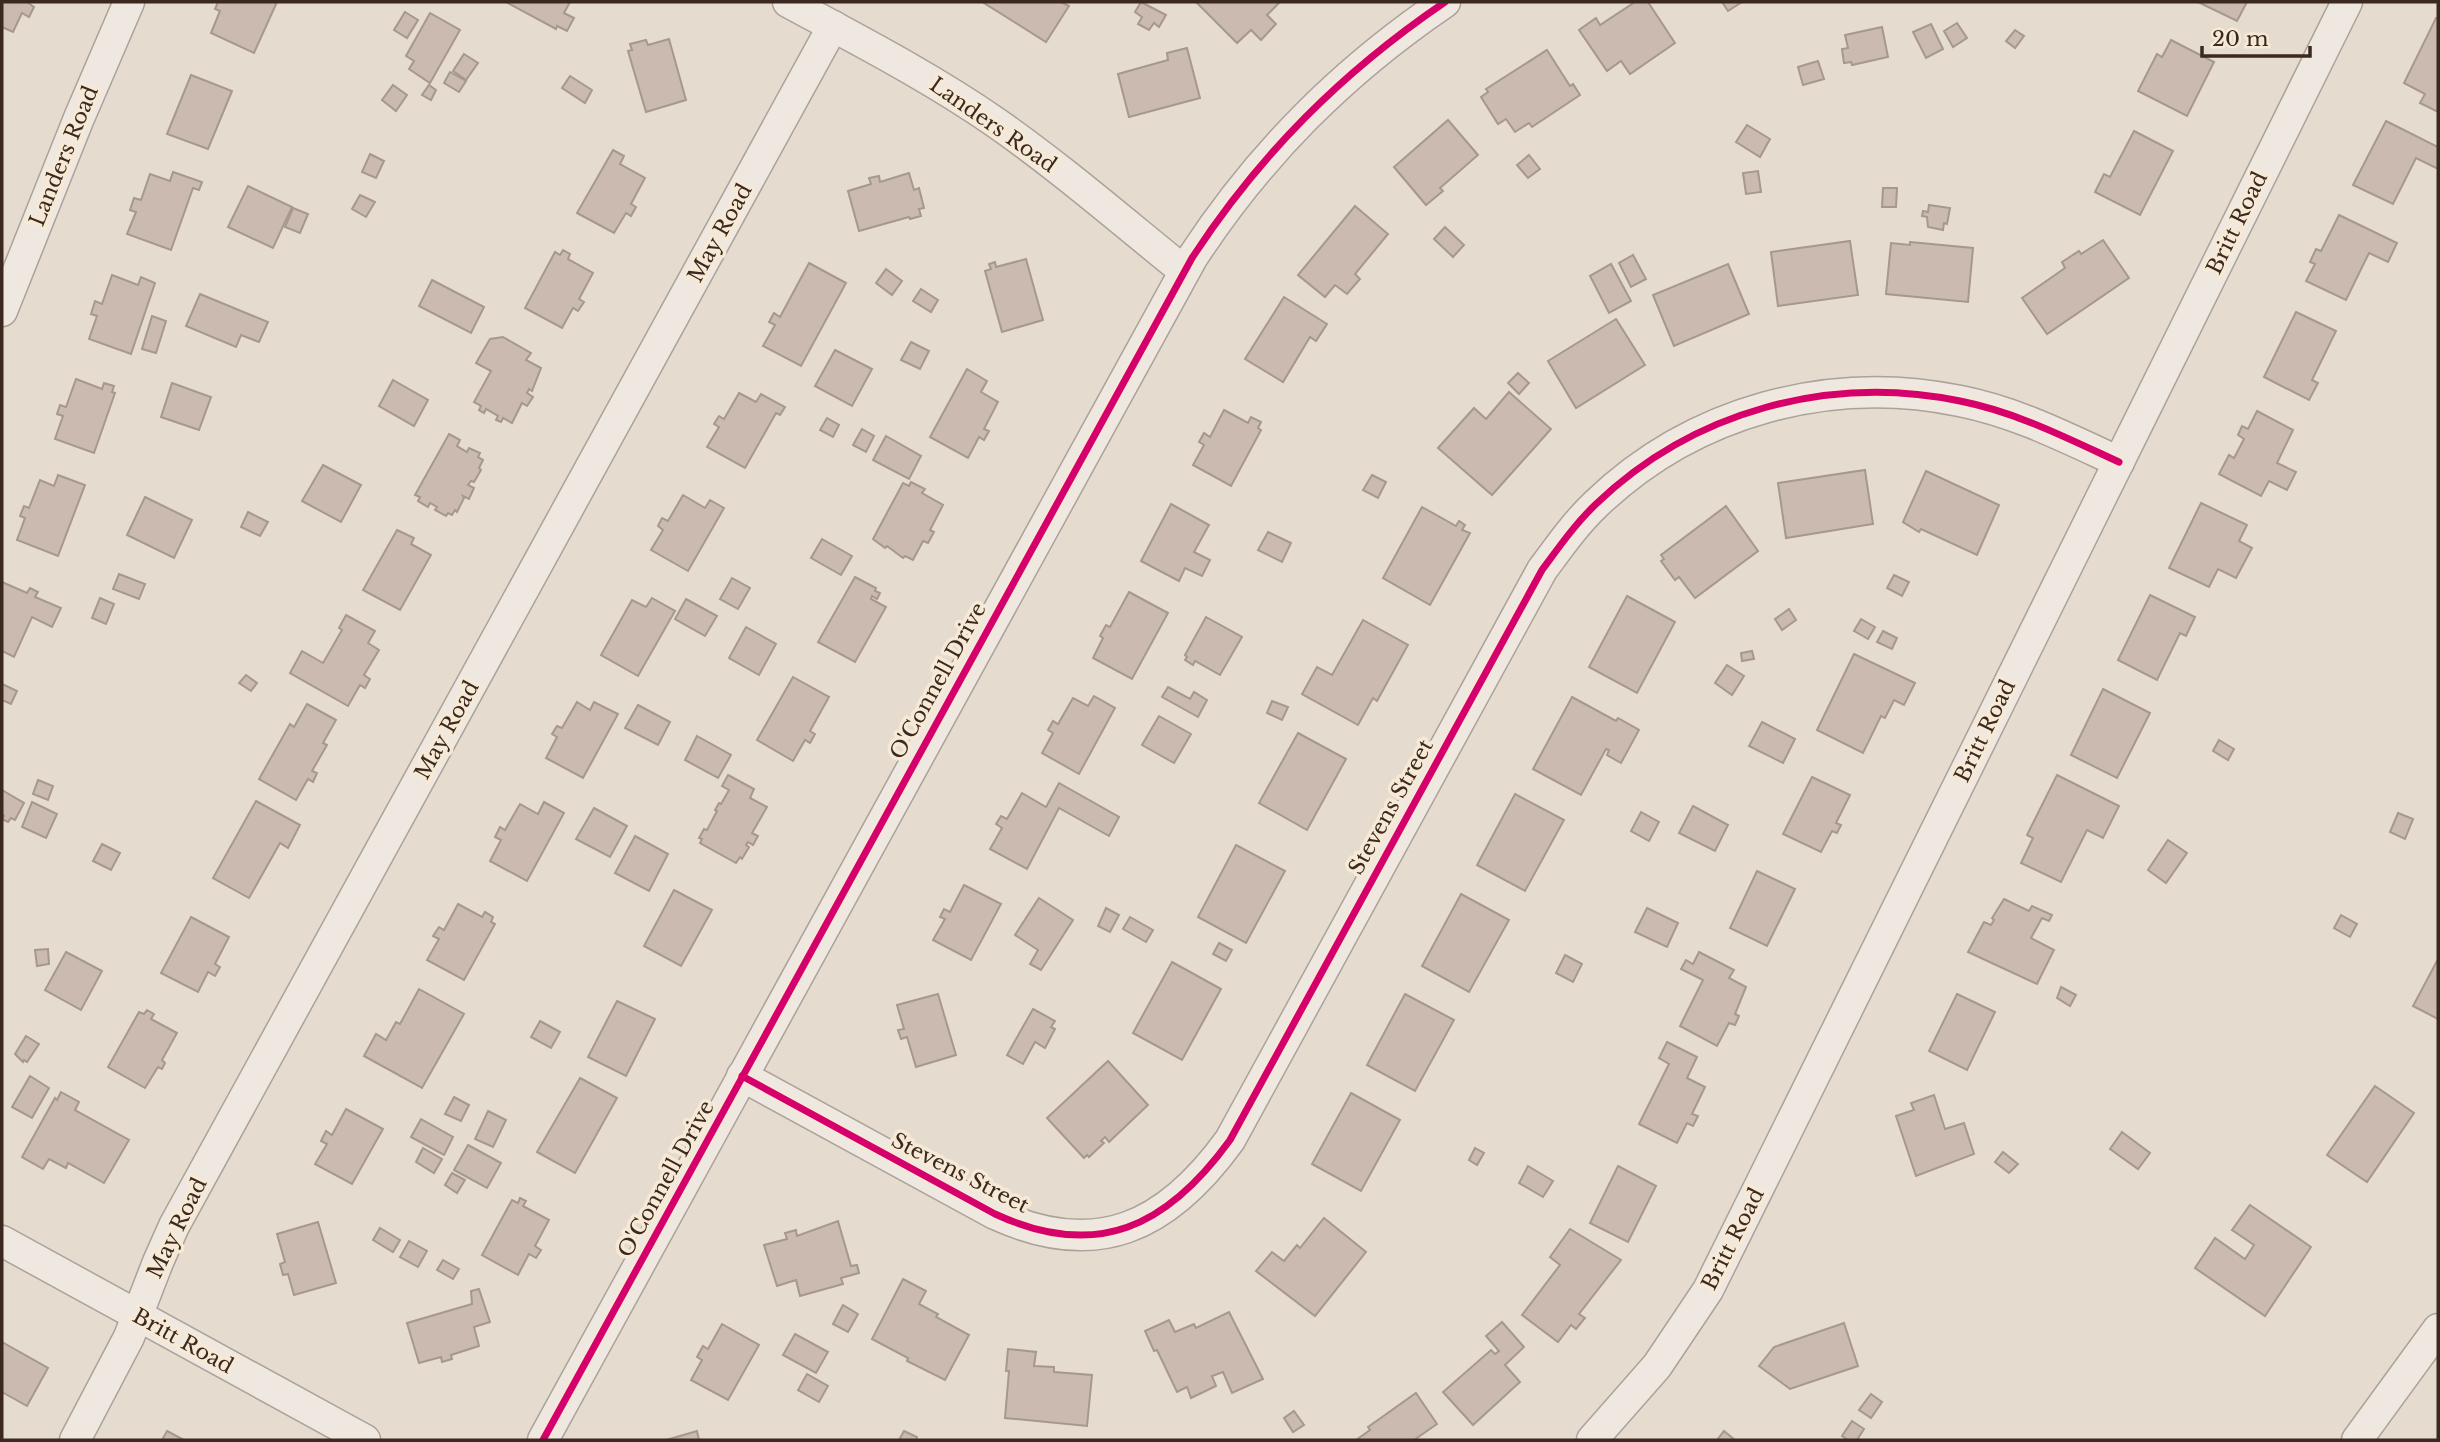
<svg xmlns="http://www.w3.org/2000/svg" width="2440" height="1442" font-family="'Libre Baskerville',serif">
<rect width="100%" height="100%" fill="#e5dccf"/>
<!-- building -->
<g fill="#cabab0" stroke="#a6988e" stroke-width="2">
<polygon points="2,2 27,2 34,7 29,17 22,13 13,32 2,27"/>
<polygon points="218,2 277,2 254,53 211,33 220,11 215,9"/>
<polygon points="506,2 570,2 564,13 574,18 567,31 557,26 556,29"/>
<polygon points="985,2 1061,2 1069,6 1046,42 984,3"/>
<polygon points="1141,2 1166,15 1159,27 1154,23 1149,30 1138,24 1142,17 1135,12"/>
<polygon points="1196,2 1280,2 1267,15 1276,24 1261,40 1251,30 1237,43"/>
<polygon points="1635,2 1648,2 1675,43 1630,74 1621,61 1607,71 1579,30 1596,18 1600,25"/>
<polygon points="1722,2 1742,2 1728,11"/>
<polygon points="2198,2 2247,2 2237,21"/>
<polygon points="405,12 418,20 407,38 394,30"/>
<polygon points="430,13 460,30 430,83 409,69 414,61 406,56"/>
<polygon points="2436,18 2438,19 2438,112 2420,103 2425,94 2404,83"/>
<polygon points="1957,23 1967,38 1953,47 1944,31"/>
<polygon points="1931,24 1943,49 1926,58 1913,32"/>
<polygon points="1882,27 1888,57 1852,65 1851,62 1844,63 1842,49 1848,48 1845,35"/>
<polygon points="2015,30 2024,36 2015,48 2006,41"/>
<polygon points="669,39 686,100 646,112 628,51 632,50 630,44 646,40 648,45"/>
<polygon points="2171,40 2214,62 2187,116 2138,91 2157,54 2162,57"/>
<polygon points="1187,48 1200,98 1129,117 1118,74 1168,60 1167,53"/>
<polygon points="1547,50 1570,86 1573,84 1580,95 1532,127 1529,123 1515,132 1506,119 1498,124 1481,97 1488,92 1486,89"/>
<polygon points="464,54 478,63 466,80 453,71"/>
<polygon points="1818,61 1824,79 1803,85 1798,67"/>
<polygon points="450,72 466,81 459,92 444,83"/>
<polygon points="191,75 232,91 208,149 167,134"/>
<polygon points="570,76 592,90 585,103 562,88"/>
<polygon points="393,85 407,95 396,111 382,100"/>
<polygon points="429,85 436,90 431,100 422,95"/>
<polygon points="1448,120 1478,155 1440,188 1443,191 1426,205 1394,167"/>
<polygon points="2386,121 2438,147 2438,169 2416,158 2393,204 2353,185"/>
<polygon points="1747,125 1770,139 1760,157 1736,142"/>
<polygon points="2134,131 2173,151 2140,215 2095,192 2104,174 2110,177"/>
<polygon points="613,150 624,156 620,164 645,178 631,204 636,207 631,216 626,213 614,233 577,213"/>
<polygon points="370,154 384,161 376,178 362,172"/>
<polygon points="1529,155 1540,169 1528,178 1517,165"/>
<polygon points="1758,171 1761,192 1746,194 1743,173"/>
<polygon points="173,172 202,182 199,190 193,188 171,250 127,234 136,212 130,210 134,198 141,200 150,174 170,181"/>
<polygon points="909,173 914,190 919,188 924,208 919,209 921,216 910,219 909,217 859,231 848,191 871,184 869,178 879,176 880,182"/>
<polygon points="248,186 292,207 273,248 228,227"/>
<polygon points="1883,188 1897,188 1896,207 1882,207"/>
<polygon points="360,195 375,202 366,217 352,209"/>
<polygon points="1929,205 1950,208 1947,224 1944,223 1943,230 1928,227 1927,217 1922,216 1923,211 1928,212"/>
<polygon points="1355,206 1388,234 1355,274 1360,279 1347,294 1335,285 1325,297 1298,275"/>
<polygon points="293,208 308,214 300,233 285,227"/>
<polygon points="2339,215 2397,243 2388,262 2369,253 2346,300 2306,281 2315,264 2310,262 2316,249 2321,251"/>
<polygon points="1445,227 1464,245 1453,257 1434,239"/>
<polygon points="2103,240 2129,278 2047,334 2022,298 2065,268 2062,262 2079,251 2081,254"/>
<polygon points="1850,241 1858,295 1778,306 1771,252"/>
<polygon points="1910,242 1973,248 1968,302 1886,294 1891,243 1910,245"/>
<polygon points="563,250 570,254 568,259 593,273 579,299 584,302 578,311 573,308 562,328 525,308 555,252 560,255"/>
<polygon points="1633,255 1646,279 1631,287 1619,263"/>
<polygon points="1026,259 1043,320 1002,332 985,271 991,269 989,264 995,262 996,267"/>
<polygon points="809,263 846,283 801,366 763,346 775,325 769,322 774,313 780,317"/>
<polygon points="1611,264 1631,301 1609,313 1590,276"/>
<polygon points="1728,264 1749,314 1674,346 1653,295"/>
<polygon points="886,269 902,281 892,295 876,283"/>
<polygon points="112,275 138,285 141,277 155,283 131,354 89,339 97,316 91,314 95,301 102,304"/>
<polygon points="432,280 484,307 471,333 419,306"/>
<polygon points="921,289 938,300 931,312 913,301"/>
<polygon points="200,294 268,322 259,342 241,335 236,347 186,326"/>
<polygon points="1284,297 1327,324 1316,341 1310,337 1283,382 1245,359"/>
<polygon points="2296,312 2336,331 2312,380 2318,383 2309,400 2264,377"/>
<polygon points="152,316 166,321 156,353 142,349"/>
<polygon points="1616,319 1645,365 1576,408 1548,361"/>
<polygon points="503,337 531,353 526,360 541,368 532,391 529,389 527,393 533,397 527,406 522,403 512,423 503,418 501,422 496,420 498,416 486,409 484,413 479,410 481,406 474,402 491,371 476,363 490,339"/>
<polygon points="911,342 929,351 920,369 901,360"/>
<polygon points="835,350 872,369 852,406 815,386"/>
<polygon points="967,369 987,381 981,392 998,402 984,429 989,431 984,440 979,437 968,458 930,437"/>
<polygon points="1518,373 1529,383 1519,394 1508,383"/>
<polygon points="76,379 102,389 104,383 114,386 112,392 115,393 94,453 55,439 63,416 57,414 60,405 66,407"/>
<polygon points="393,380 428,400 414,426 379,406"/>
<polygon points="172,383 211,397 199,430 161,417"/>
<polygon points="1509,392 1551,429 1492,495 1438,448 1474,408 1486,419"/>
<polygon points="739,393 756,402 761,394 785,407 780,415 776,413 745,468 707,447 719,427 714,424 719,416 724,419"/>
<polygon points="1224,410 1248,423 1251,417 1261,422 1258,428 1261,430 1231,486 1193,465 1204,445 1199,442 1204,433 1210,437"/>
<polygon points="2257,411 2293,430 2277,463 2296,472 2287,490 2269,481 2261,496 2219,474 2229,455 2234,458 2244,439 2238,435 2242,426 2248,429"/>
<polygon points="827,418 839,425 833,437 820,430"/>
<polygon points="862,429 874,436 866,452 853,445"/>
<polygon points="449,434 460,440 457,446 467,452 469,448 480,453 478,457 483,460 479,468 481,470 474,482 471,481 468,485 474,488 469,499 463,496 464,498 457,512 455,510 452,515 448,513 446,516 435,510 437,507 430,503 428,507 418,501 420,497 415,495"/>
<polygon points="886,436 921,456 909,479 873,460"/>
<polygon points="323,465 361,485 341,522 302,501"/>
<polygon points="1865,470 1873,524 1786,538 1778,483"/>
<polygon points="1926,471 1999,505 1977,555 1921,529 1919,532 1903,522"/>
<polygon points="58,475 85,485 58,556 17,540 25,518 20,516 24,506 29,508 40,480 54,486"/>
<polygon points="1372,475 1386,482 1378,498 1363,490"/>
<polygon points="911,482 925,489 922,493 943,505 930,530 934,532 928,543 923,541 913,560 905,556 903,558 887,546 885,548 873,539 903,483 909,486"/>
<polygon points="683,495 705,508 710,500 724,508 688,571 651,550 663,530 658,526 662,518 668,521"/>
<polygon points="145,497 192,520 174,558 127,535"/>
<polygon points="2201,503 2247,525 2239,541 2252,548 2236,578 2218,569 2209,587 2169,568"/>
<polygon points="1171,504 1209,525 1194,552 1210,560 1202,576 1185,568 1179,581 1141,561"/>
<polygon points="1726,506 1758,551 1695,598 1679,577 1675,580 1661,561 1664,559 1661,555"/>
<polygon points="1422,507 1456,526 1459,521 1465,525 1462,530 1470,533 1430,605 1383,578"/>
<polygon points="248,512 268,522 260,536 241,527"/>
<polygon points="397,530 414,538 411,544 431,555 400,610 363,590"/>
<polygon points="1268,532 1291,543 1282,562 1258,550"/>
<polygon points="822,539 852,556 841,575 811,558"/>
<polygon points="119,574 145,584 139,599 113,589"/>
<polygon points="1894,575 1909,582 1902,596 1887,588"/>
<polygon points="855,577 876,588 875,591 880,593 877,599 872,596 871,599 886,607 855,662 818,642"/>
<polygon points="732,578 750,588 738,609 720,599"/>
<polygon points="2,582 27,593 30,588 38,592 35,597 61,608 52,627 32,617 14,657 2,651"/>
<polygon points="1129,592 1168,613 1132,679 1093,658 1103,638 1100,636 1106,625 1110,627"/>
<polygon points="2150,595 2195,617 2186,636 2180,633 2157,680 2118,660"/>
<polygon points="1627,596 1675,622 1637,693 1589,667"/>
<polygon points="100,598 114,604 106,624 92,618"/>
<polygon points="652,598 675,611 638,676 601,655 632,600 646,607"/>
<polygon points="686,599 717,616 705,636 675,619"/>
<polygon points="1789,609 1796,620 1782,630 1775,619"/>
<polygon points="346,615 375,631 368,643 379,650 364,675 370,679 365,688 360,685 348,706 290,673 302,651 323,663 342,630 339,628"/>
<polygon points="1206,617 1242,637 1220,675 1195,661 1193,665 1185,660 1187,657 1185,655"/>
<polygon points="1861,619 1875,627 1868,639 1854,631"/>
<polygon points="1363,620 1408,645 1377,701 1373,698 1358,725 1302,694 1317,667 1332,675"/>
<polygon points="746,627 776,644 759,675 729,658"/>
<polygon points="1883,631 1897,638 1892,649 1877,642"/>
<polygon points="1752,651 1754,659 1742,661 1741,653"/>
<polygon points="1854,654 1915,683 1904,705 1894,700 1885,718 1881,716 1863,753 1817,730"/>
<polygon points="1727,665 1744,676 1732,695 1715,683"/>
<polygon points="246,675 257,683 251,691 239,683"/>
<polygon points="793,677 829,697 810,731 815,734 810,743 805,740 793,761 757,740"/>
<polygon points="2,684 17,691 11,704 2,700"/>
<polygon points="1168,687 1190,699 1194,692 1207,700 1198,717 1162,697"/>
<polygon points="2103,689 2150,713 2117,778 2071,755"/>
<polygon points="1094,696 1115,708 1079,774 1042,753 1053,733 1048,730 1053,721 1058,724 1073,698 1088,706"/>
<polygon points="1572,697 1616,721 1618,718 1639,730 1621,763 1607,755 1609,750 1606,749 1581,795 1533,769"/>
<polygon points="1272,701 1288,707 1282,720 1267,713"/>
<polygon points="577,702 590,710 594,702 618,714 583,778 546,758 557,737 552,734 557,726 562,728"/>
<polygon points="307,704 336,720 323,743 327,745 312,771 317,773 313,782 308,779 296,800 259,779 290,724 294,727"/>
<polygon points="638,705 670,722 658,745 625,728"/>
<polygon points="1159,716 1191,734 1174,763 1142,745"/>
<polygon points="1762,722 1795,739 1783,763 1749,746"/>
<polygon points="1298,733 1346,759 1307,830 1259,803"/>
<polygon points="697,736 731,755 718,778 685,760"/>
<polygon points="2219,740 2234,749 2228,760 2213,751"/>
<polygon points="728,775 754,789 750,798 767,807 752,833 758,836 753,845 748,842 746,845 749,847 742,859 740,857 736,863 700,843 702,839 699,838 704,829 707,830 717,811 715,810 719,803 721,804 729,790 722,786"/>
<polygon points="2057,775 2119,806 2103,838 2087,830 2061,882 2021,863 2033,838 2027,835"/>
<polygon points="1812,777 1850,795 1836,823 1841,825 1837,833 1832,831 1821,852 1783,834"/>
<polygon points="38,780 53,786 48,800 33,794"/>
<polygon points="1059,783 1119,817 1109,836 1059,808 1027,869 990,849 1002,828 996,824 1001,816 1007,819 1022,793 1046,807"/>
<polygon points="2,790 24,803 15,820 11,818 8,822 2,819 4,816 2,814"/>
<polygon points="1515,794 1564,820 1525,891 1477,865"/>
<polygon points="256,801 300,825 288,848 280,843 249,898 213,878"/>
<polygon points="32,802 57,814 46,838 22,827"/>
<polygon points="544,802 564,813 527,881 490,861 501,840 495,837 500,827 505,830 520,804 538,814"/>
<polygon points="1693,806 1728,825 1715,851 1679,833"/>
<polygon points="594,808 627,826 610,857 576,839"/>
<polygon points="1641,812 1659,822 1649,841 1631,831"/>
<polygon points="2398,813 2413,819 2405,839 2390,832"/>
<polygon points="635,836 668,854 649,891 615,873"/>
<polygon points="2168,840 2187,853 2166,883 2148,870"/>
<polygon points="102,844 120,853 111,870 93,861"/>
<polygon points="1236,845 1285,871 1246,943 1198,917"/>
<polygon points="1757,871 1795,889 1767,946 1730,928"/>
<polygon points="964,885 1001,904 971,960 933,940 945,919 940,917 944,909 950,912"/>
<polygon points="674,890 712,910 681,966 644,946"/>
<polygon points="1461,894 1509,920 1469,992 1422,966"/>
<polygon points="1039,898 1073,920 1041,970 1030,964 1038,950 1015,935"/>
<polygon points="2004,899 2029,911 2032,906 2052,915 2049,921 2042,918 2031,938 2054,950 2037,984 1968,952 1984,922 1991,925 1994,920 1992,918"/>
<polygon points="458,904 482,917 485,912 493,917 491,922 495,924 464,980 427,960 439,939 433,936 439,927 444,930"/>
<polygon points="1106,908 1119,915 1110,932 1098,926"/>
<polygon points="1647,908 1678,923 1667,947 1635,932"/>
<polygon points="2341,915 2357,924 2350,937 2334,928"/>
<polygon points="191,917 229,937 215,964 220,967 215,976 208,972 198,992 161,973"/>
<polygon points="1130,917 1153,930 1146,942 1123,929"/>
<polygon points="1219,943 1232,950 1226,961 1213,954"/>
<polygon points="48,949 49,964 37,966 35,950"/>
<polygon points="66,952 102,971 81,1010 45,990"/>
<polygon points="1699,952 1734,970 1729,978 1746,987 1735,1014 1739,1016 1735,1025 1729,1023 1717,1046 1680,1026 1703,980 1681,969 1686,960 1693,964"/>
<polygon points="1565,955 1582,964 1573,982 1556,973"/>
<polygon points="2437,961 2438,962 2438,1019 2413,1006"/>
<polygon points="1172,962 1221,989 1182,1060 1133,1033"/>
<polygon points="2061,987 2076,995 2070,1006 2057,998"/>
<polygon points="419,989 464,1014 422,1088 364,1056 376,1034 386,1040 396,1022 400,1024"/>
<polygon points="938,994 956,1055 916,1067 907,1037 901,1039 898,1030 904,1029 897,1005"/>
<polygon points="1405,994 1454,1020 1415,1091 1367,1065"/>
<polygon points="1957,994 1995,1012 1967,1070 1929,1051"/>
<polygon points="617,1001 655,1019 626,1076 588,1057"/>
<polygon points="1033,1009 1055,1021 1051,1027 1055,1029 1045,1048 1035,1042 1023,1064 1007,1055"/>
<polygon points="147,1010 154,1014 151,1019 177,1033 162,1060 165,1063 162,1069 158,1067 145,1088 108,1067 139,1012 144,1014"/>
<polygon points="540,1021 560,1032 551,1048 531,1037"/>
<polygon points="26,1036 39,1044 27,1062 24,1060 23,1062 15,1054"/>
<polygon points="1667,1042 1697,1057 1687,1078 1705,1087 1692,1114 1698,1116 1693,1126 1687,1123 1677,1143 1639,1124 1669,1064 1659,1058"/>
<polygon points="1108,1061 1148,1105 1109,1142 1105,1137 1101,1141 1104,1143 1089,1157 1087,1155 1084,1158 1047,1118"/>
<polygon points="30,1076 49,1088 32,1118 12,1107"/>
<polygon points="580,1078 617,1098 575,1173 537,1152"/>
<polygon points="2375,1086 2414,1113 2367,1182 2327,1155"/>
<polygon points="61,1092 79,1102 75,1110 129,1140 104,1183 68,1163 66,1168 49,1159 43,1169 22,1157 55,1098 57,1100"/>
<polygon points="1351,1093 1400,1120 1361,1191 1312,1164"/>
<polygon points="1934,1095 1945,1129 1964,1123 1974,1154 1916,1176 1896,1116 1914,1110 1911,1103"/>
<polygon points="454,1097 469,1105 461,1121 445,1114"/>
<polygon points="346,1109 383,1129 352,1184 315,1164 327,1144 321,1141 326,1131 332,1135"/>
<polygon points="488,1111 506,1120 493,1147 475,1139"/>
<polygon points="421,1119 453,1137 444,1155 411,1137"/>
<polygon points="2122,1132 2150,1153 2138,1169 2110,1149"/>
<polygon points="468,1145 501,1163 487,1188 454,1170"/>
<polygon points="423,1148 442,1159 434,1173 416,1162"/>
<polygon points="1475,1148 1484,1153 1477,1165 1469,1160"/>
<polygon points="2003,1152 2018,1164 2009,1173 1995,1162"/>
<polygon points="1528,1166 1553,1181 1543,1197 1519,1183"/>
<polygon points="1618,1166 1656,1186 1628,1242 1590,1223"/>
<polygon points="452,1173 465,1180 457,1193 445,1185"/>
<polygon points="520,1198 526,1201 523,1206 549,1220 535,1246 541,1250 536,1258 529,1254 518,1275 482,1255 512,1200 518,1203"/>
<polygon points="2250,1205 2311,1247 2265,1316 2195,1268 2215,1238 2245,1259 2254,1245 2232,1230"/>
<polygon points="1324,1218 1366,1252 1315,1316 1256,1271 1272,1252 1284,1261 1297,1245 1300,1248"/>
<polygon points="838,1221 851,1266 857,1265 859,1273 841,1278 843,1284 800,1296 796,1280 777,1286 764,1245 787,1239 785,1233 796,1230 797,1236"/>
<polygon points="318,1222 336,1283 294,1295 288,1274 283,1275 280,1264 285,1262 277,1234"/>
<polygon points="380,1228 400,1240 393,1252 373,1240"/>
<polygon points="1570,1229 1621,1260 1579,1314 1585,1318 1576,1329 1571,1325 1558,1342 1522,1315 1560,1265 1550,1257"/>
<polygon points="409,1241 427,1251 418,1267 400,1257"/>
<polygon points="443,1260 459,1269 453,1279 437,1270"/>
<polygon points="903,1279 926,1291 919,1304 938,1314 936,1317 969,1335 945,1380 907,1361 908,1358 872,1339"/>
<polygon points="479,1289 490,1322 474,1327 479,1346 451,1355 452,1359 442,1362 441,1357 419,1363 407,1323 472,1304 471,1291"/>
<polygon points="843,1305 858,1314 848,1332 833,1324"/>
<polygon points="1229,1312 1263,1379 1232,1393 1223,1372 1212,1376 1216,1386 1191,1398 1187,1387 1177,1392 1157,1350 1154,1351 1145,1331 1169,1320 1175,1332 1194,1324 1196,1328"/>
<polygon points="1502,1322 1524,1347 1505,1365 1520,1382 1473,1425 1443,1392 1491,1350 1495,1354 1499,1351 1486,1336"/>
<polygon points="1844,1323 1858,1366 1790,1389 1759,1366 1774,1347"/>
<polygon points="722,1324 759,1345 728,1400 691,1380 702,1360 697,1357 703,1346 708,1349"/>
<polygon points="795,1334 828,1352 816,1373 783,1355"/>
<polygon points="2,1342 48,1368 27,1406 2,1392"/>
<polygon points="1008,1349 1036,1352 1034,1366 1054,1367 1054,1372 1092,1375 1087,1426 1005,1418 1009,1371 1006,1371"/>
<polygon points="807,1374 828,1386 819,1402 798,1390"/>
<polygon points="1416,1393 1437,1424 1414,1440 1356,1440 1370,1430 1368,1427"/>
<polygon points="1871,1394 1882,1402 1871,1418 1859,1410"/>
<polygon points="1294,1411 1304,1425 1293,1432 1284,1418"/>
<polygon points="1852,1421 1864,1429 1857,1440 1848,1440 1842,1436"/>
<polygon points="167,1431 184,1440 162,1440"/>
<polygon points="697,1431 699,1440 666,1440"/>
<polygon points="904,1431 917,1437 916,1440 899,1440"/>
<polygon points="1724,1431 1735,1440 1717,1440"/>
</g>
<g fill="none" stroke-linecap="round" stroke-linejoin="round">
<defs>
<g id="street">
<path d="M788,2C858,40 930,77 995,122C1061,168 1122,221 1184,271"/>
<polyline points="2,311 79,118 129,2"/>
<path d="M742,1076L995,1214C1097,1261 1167,1227 1230,1140L1542,570C1559,547 1575,524 1596,504C1693,411 1829,374 1960,401C2016,412 2067,438 2119,462"/>
<polyline points="2,1241 365,1440"/>
<polyline points="75,1440 129,1337 158,1262 174,1226 833,26"/>
<path d="M543,1440L1192,258C1260,154 1342,72 1445,2"/>
<polyline points="1592,1440 1657,1366 1708,1290 2347,2"/>
<polyline points="2357,1440 2438,1329"/>
</g>
</defs>
<!-- street casing -->
<use href="#street" stroke="#aba298" stroke-width="33"/>
<!-- street -->
<use href="#street" stroke="#eee8e1" stroke-width="30"/>
<defs>
<g id="cycleway">
<path d="M742,1076L995,1214C1097,1261 1167,1227 1230,1140L1542,570C1559,547 1575,524 1596,504C1693,411 1829,374 1960,401C2016,412 2067,438 2119,462"/>
<path d="M543,1440L1192,258C1260,154 1342,72 1445,2"/>
</g>
</defs>
<!-- cycleway casing -->
<use href="#cycleway" stroke="#f6e9d5" stroke-width="11"/>
<!-- cycleway -->
<use href="#cycleway" stroke="#d6006c" stroke-width="7"/>
</g>
<g text-anchor="middle" stroke-width="7" stroke-linejoin="round" paint-order="stroke">
<!-- street labels -->
<g font-size="21" fill="#3b291f" stroke="#f6e9d5">
<text transform="translate(993 125) rotate(35)" y="7">Landers Road</text>
<text transform="translate(64 156) rotate(-68)" y="7">Landers Road</text>
<text transform="translate(2237 223) rotate(-64)" y="7">Britt Road</text>
<text transform="translate(720 233) rotate(-61)" y="7">May Road</text>
<text transform="translate(938 681) rotate(-61)" y="7">O'Connell Drive</text>
<text transform="translate(447 730) rotate(-61)" y="7">May Road</text>
<text transform="translate(1985 731) rotate(-64)" y="7">Britt Road</text>
<text transform="translate(1391 807) rotate(-61)" y="7">Stevens Street</text>
<text transform="translate(960 1173) rotate(27)" y="7">Stevens Street</text>
<text transform="translate(666 1179) rotate(-61)" y="7">O'Connell Drive</text>
<text transform="translate(177 1228) rotate(-64)" y="7">May Road</text>
<text transform="translate(1733 1239) rotate(-63)" y="7">Britt Road</text>
<text transform="translate(183 1341) rotate(29)" y="7">Britt Road</text>
</g>
</g>
<!-- border -->
<rect width="2440" height="1442" fill="none" stroke="#3b291f" stroke-width="7"/>
<!-- scale -->
<path d="M2202 46v10h108v-10" fill="none" stroke="#3b291f" stroke-width="3.5"/>
<text x="2212" y="46" font-size="21" fill="#3b291f" stroke="#f6e9d5" stroke-width="5" paint-order="stroke">20 m</text>
</svg>
